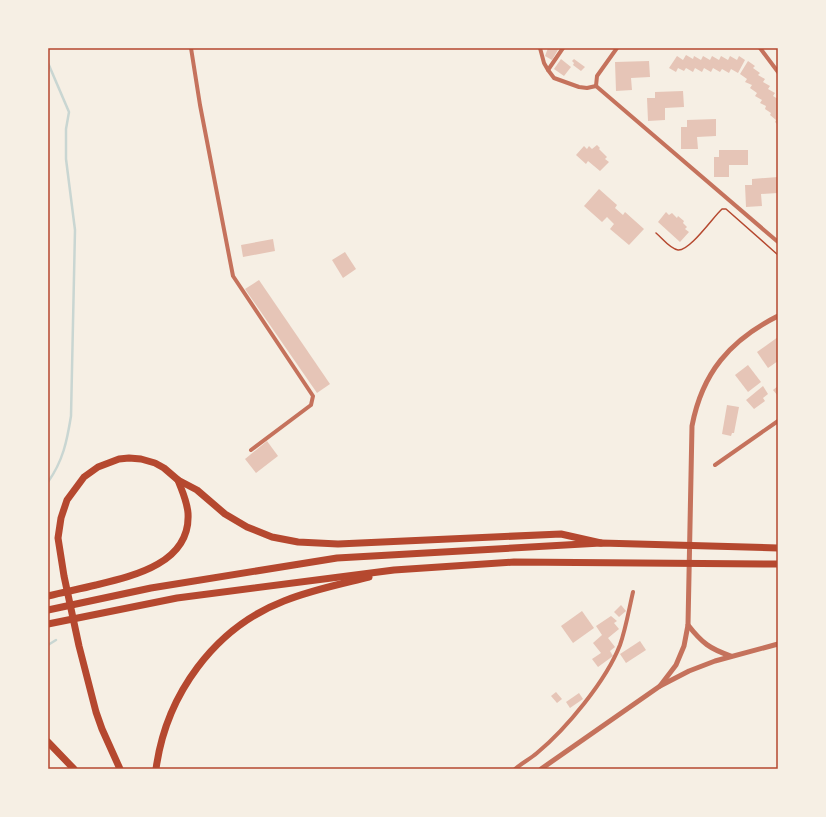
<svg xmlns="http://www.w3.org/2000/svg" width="826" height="817" font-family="'PT Sans Narrow',sans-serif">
<rect width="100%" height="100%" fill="#f6efe4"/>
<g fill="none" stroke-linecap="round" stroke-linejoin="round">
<!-- stream -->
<g stroke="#c9d6d2" stroke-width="2.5">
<path d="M48,63L69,112L66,129V159L75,230L71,416C67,441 63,461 48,482"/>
<polyline points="48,645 56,640"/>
</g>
</g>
<!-- building -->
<g fill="#e6c5b7">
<polygon points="548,48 559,48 552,60 545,56"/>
<polygon points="686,55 693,59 694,56 701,60 703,56 710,60 712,56 719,60 721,56 728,60 730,56 737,60 739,56 745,60 738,73 731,69 729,73 722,69 720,72 713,68 711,72 704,68 702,72 695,68 693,72 686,68 684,71 678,68 676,72 669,68 677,56 683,60"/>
<polygon points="561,59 571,67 564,76 554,69"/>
<polygon points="574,59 585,67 581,71 573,65 574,63 572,61"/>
<polygon points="649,61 650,77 631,78 632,90 616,91 615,62"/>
<polygon points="748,61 755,66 753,68 760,73 758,75 765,79 763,82 770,86 768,89 775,93 773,96 778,99 778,125 775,122 776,120 770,115 771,113 765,109 766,106 760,103 762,100 755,96 757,93 750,88 752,85 745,82 747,79 740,74"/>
<polygon points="683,91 684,107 665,108 665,120 648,121 647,98 655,98 655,92"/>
<polygon points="716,119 716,136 697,137 698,149 681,149 681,127 687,127 687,120"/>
<polygon points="597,145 600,148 599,149 607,157 605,159 609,162 600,171 588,161 586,164 576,155 584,146 587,149 589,146 592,149"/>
<polygon points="719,150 748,150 748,165 729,165 729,177 714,177 714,157 719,157"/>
<polygon points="778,177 778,193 761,194 762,206 746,207 745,185 752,185 752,179"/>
<polygon points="599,189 617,205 615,208 623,215 625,212 644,229 629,245 610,229 614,224 607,217 602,222 584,206"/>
<polygon points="666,212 669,215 672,213 677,218 678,216 684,221 683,223 687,227 685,229 689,232 680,242 658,222"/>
<polygon points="273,239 275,251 243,257 241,245"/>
<polygon points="345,252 356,269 343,278 332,260"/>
<polygon points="259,280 330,384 317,393 245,289"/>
<polygon points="778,337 778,361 768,368 757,352"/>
<polygon points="748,365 761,382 748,392 735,375"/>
<polygon points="763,386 768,394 763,398 765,401 754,409 746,400"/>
<polygon points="778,386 778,396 773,390"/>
<polygon points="727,405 739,407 734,433 732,433 731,436 722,434"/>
<polygon points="267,441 278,456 256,473 245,459"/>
<polygon points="621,605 626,611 619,617 614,612"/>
<polygon points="582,611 594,628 573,643 561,626"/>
<polygon points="611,616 617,621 614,623 619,629 608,638 615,647 610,651 613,656 598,667 592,659 601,653 593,643 602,635 596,626"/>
<polygon points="640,641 646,650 626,663 620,654"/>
<polygon points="556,692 562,699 557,703 551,696"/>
<polygon points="579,693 583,699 570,708 566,702"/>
</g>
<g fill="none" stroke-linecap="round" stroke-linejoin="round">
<!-- path -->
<path stroke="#b5482f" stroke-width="1.5" d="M656,233C662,238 670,249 678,250C690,251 713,217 722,209H726L778,255"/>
<!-- minor -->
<g stroke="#c5725c" stroke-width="4">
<polyline points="191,48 200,105 233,276 313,396 311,405 251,450"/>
<polyline points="540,48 544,63 548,70 563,48"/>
<polyline points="760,48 778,72"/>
<polyline points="548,70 554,78 579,87 587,88 596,86"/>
<polyline points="596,86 778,242"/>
<polyline points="596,86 597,76 617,48"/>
<polyline points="715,465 778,421"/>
<path d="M515,769C522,763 530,759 537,753C566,729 606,681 620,645C626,628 629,609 633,592"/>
</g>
<!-- tertiary -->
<g stroke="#c5725c" stroke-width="5">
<path d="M688,625C702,643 710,649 731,656"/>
<path d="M660,686L676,665L684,646L688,625L692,426C702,373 730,340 778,316"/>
<polyline points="541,769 660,686 689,671 715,661 778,644"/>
</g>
<!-- motorway -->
<g stroke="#b5482f" stroke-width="7">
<path d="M48,596C64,592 80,589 96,585C134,576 191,563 188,513C187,501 182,491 178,480"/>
<polyline points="48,610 151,588 337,558 601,543 778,548"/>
<polyline points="48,624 177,598 394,570 514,562 778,564"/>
<polyline points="48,742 74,769"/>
<polyline points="120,769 102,729 96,712 79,646 64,576 58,538 61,518 67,500 84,477 98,467 119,459 129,458 141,459 155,463 164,468 178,480 197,490 225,514 247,527 272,537 298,542 338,544 561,534 601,543"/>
<path d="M156,769C166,695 214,628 284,601C311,590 341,584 369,577"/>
</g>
</g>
<!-- border -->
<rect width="826" height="817" fill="none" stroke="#f6efe4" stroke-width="98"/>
<rect x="49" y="49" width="728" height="719" fill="none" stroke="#b5482f" stroke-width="1.5"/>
</svg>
